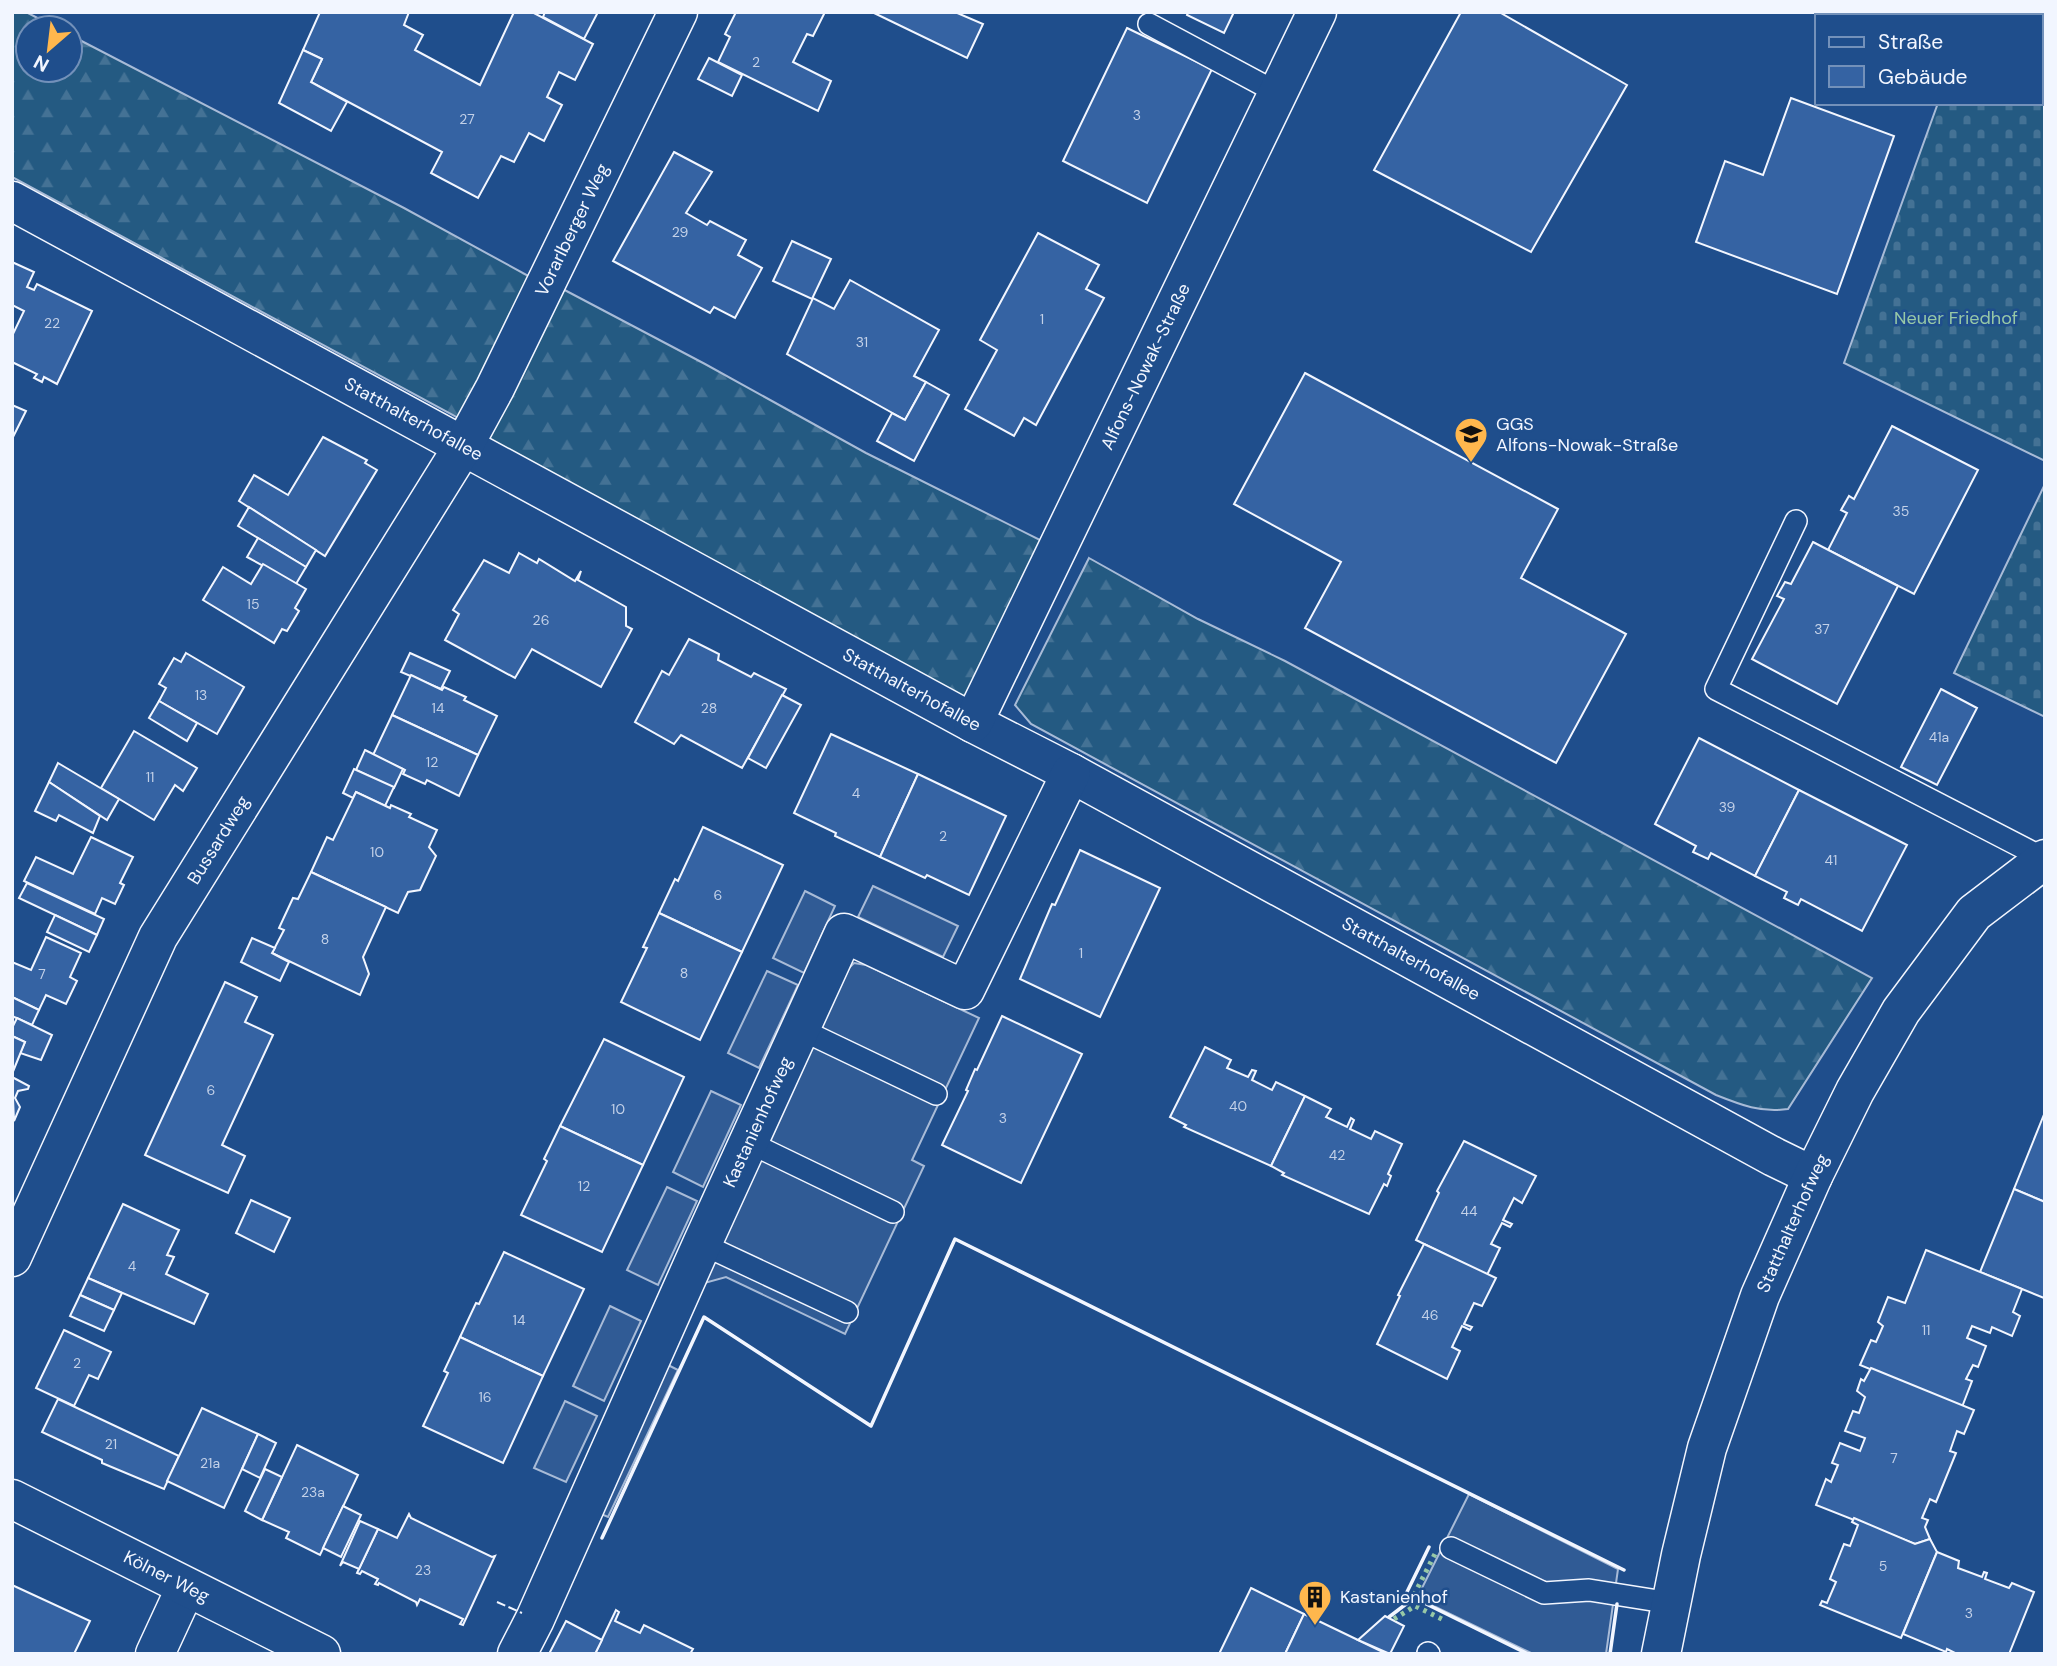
<svg xmlns="http://www.w3.org/2000/svg" width="2057" height="1666" font-family="'DM Sans',sans-serif">
<defs>
<pattern id="forest-firs" width="22" height="20" patternUnits="userSpaceOnUse" patternTransform="scale(1.75)"><rect width="22" height="20" fill="#245a82"/><path d="M5 1l3.5 6h-7zM16 11l3.5 6h-7z" fill="#447295"/></pattern>
<pattern id="cemetery-stones" width="16" height="16" patternUnits="userSpaceOnUse" patternTransform="scale(1.75)"><rect width="16" height="16" fill="#245a82"/><path d="M2 7V4a2 2 0 0 1 4 0v3zM10 15v-3a2 2 0 0 1 4 0v3z" fill="#447295"/></pattern>
</defs>
<rect width="100%" height="100%" fill="#1f4e8c"/>
<!-- forest -->
<g fill="url(#forest-firs)" stroke="#a8bbd7" stroke-width="2">
<polygon points="12,12 26,12 57,28 28,28 28,70 70,70 70,35 404,208 532,278 460,419 12,177"/>
<polygon points="557,286 705,364 866,453 1048,544 969,702 479,435"/>
<path d="M1089,558L1198,619L1285,661L1872,978L1788,1109C1761,1113 1741,1105 1716,1095L1031,724L1015,705Z"/>
</g>
<!-- cemetery -->
<g fill="url(#cemetery-stones)" stroke="#a8bbd7" stroke-width="2">
<polygon points="1971,12 2045,12 2045,461 1844,363 1938,103 2041,103 2041,16 1970,16"/>
<polygon points="2045,484 2045,717 1954,673"/>
</g>
<!-- parking -->
<g fill="#305b95" stroke="#a8bbd7" stroke-width="2">
<polygon points="873,886 958,926 943,957 858,917"/>
<polygon points="805,891 835,906 804,973 773,958"/>
<polygon points="854,963 866,965 979,1018 912,1160 924,1166 845,1334 726,1277 701,1284 849,968"/>
<polygon points="767,971 798,985 759,1068 728,1053"/>
<polygon points="711,1091 741,1105 703,1187 673,1172"/>
<polygon points="667,1187 697,1201 658,1285 627,1270"/>
<polygon points="610,1306 641,1321 604,1401 573,1386"/>
<polygon points="664,1363 678,1370 608,1517 594,1511"/>
<polygon points="565,1401 597,1416 566,1482 534,1468"/>
<polygon points="1469,1494 1618,1569 1606,1654 1533,1654 1417,1598"/>
</g>
<!-- building -->
<g fill="#3563a3" stroke="#f2f6ff" stroke-width="2">
<polygon points="320,12 409,12 404,25 423,35 415,50 480,85 514,12 532,12 593,44 575,80 559,72 547,97 562,105 544,141 529,133 514,162 501,156 478,198 431,173 442,152 311,82 322,59 303,50"/>
<polygon points="545,12 598,12 584,39 543,17"/>
<polygon points="736,12 825,12 813,36 807,34 793,62 831,81 818,111 718,62 730,37 725,34"/>
<polygon points="872,12 955,12 983,24 967,58"/>
<polygon points="1188,12 1234,12 1224,33 1187,15"/>
<polygon points="1461,12 1499,12 1627,85 1531,252 1374,170"/>
<polygon points="1127,28 1212,69 1147,203 1063,161"/>
<polygon points="303,50 322,59 311,82 347,102 331,131 279,103"/>
<polygon points="709,58 742,75 732,96 698,79"/>
<polygon points="1791,98 1894,136 1837,294 1696,242 1725,161 1763,175"/>
<polygon points="674,152 712,172 686,213 707,225 710,221 746,240 738,255 762,268 735,318 714,307 710,313 613,261"/>
<polygon points="1038,233 1099,265 1086,289 1104,298 1036,425 1024,418 1014,436 965,409 997,350 980,340"/>
<polygon points="792,241 831,259 812,299 773,281"/>
<polygon points="12,262 34,272 27,287 34,290 37,284 92,311 57,384 44,377 42,382 34,378 37,374 12,362 12,336 24,311 12,305"/>
<polygon points="850,280 939,330 914,376 926,382 905,420 787,354 813,298 834,309"/>
<polygon points="1305,373 1558,509 1521,578 1626,634 1556,763 1305,628 1341,562 1234,504"/>
<polygon points="926,382 949,395 914,461 877,441 892,413 905,420"/>
<polygon points="12,405 26,411 12,439"/>
<polygon points="1892,426 1978,470 1914,594 1828,550 1847,513 1841,510 1849,496 1854,499"/>
<polygon points="323,437 367,460 365,463 377,470 325,556 239,501 254,475 288,495"/>
<polygon points="249,507 316,550 306,567 238,526"/>
<polygon points="258,538 306,567 296,584 247,557"/>
<polygon points="1813,542 1898,586 1837,704 1752,659 1784,599 1777,596 1785,582 1791,584"/>
<polygon points="519,553 537,563 539,559 575,581 581,571 578,580 626,607 626,626 632,629 601,687 532,649 515,678 445,640 459,614 453,610 484,560 509,573"/>
<polygon points="263,564 306,589 295,608 299,611 287,631 282,629 274,643 203,600 223,567 251,584"/>
<polygon points="689,639 719,654 718,660 751,677 754,673 786,689 742,768 681,735 674,744 635,722 662,671 669,675"/>
<polygon points="186,653 244,687 217,734 159,701 166,688 159,684 174,658 181,662"/>
<polygon points="410,653 450,671 441,689 401,672"/>
<polygon points="411,675 442,690 444,687 466,697 464,700 497,716 478,755 392,715"/>
<polygon points="1941,689 1977,708 1937,785 1901,767"/>
<polygon points="782,695 801,705 766,768 748,758"/>
<polygon points="159,701 197,723 187,741 149,718"/>
<polygon points="392,715 478,755 459,796 427,780 425,784 403,774 405,770 373,755"/>
<polygon points="134,731 197,768 183,791 175,785 154,820 101,788"/>
<polygon points="831,734 918,774 880,857 835,836 836,833 794,813"/>
<polygon points="1699,738 1799,790 1755,876 1711,853 1708,859 1693,852 1696,846 1655,824"/>
<polygon points="365,750 403,769 394,788 356,770"/>
<polygon points="58,763 119,799 107,820 49,782"/>
<polygon points="354,769 394,787 385,806 356,792 353,798 343,793"/>
<polygon points="918,774 1006,816 969,895 927,875 925,878 880,857"/>
<polygon points="49,782 100,816 93,833 59,815 56,821 35,811"/>
<polygon points="1799,790 1907,845 1862,931 1801,899 1798,905 1784,898 1787,892 1755,876"/>
<polygon points="356,792 390,808 391,805 411,814 409,817 437,830 429,847 436,856 420,890 408,892 398,913 311,872 327,837 333,840"/>
<polygon points="703,827 783,865 742,952 659,913 675,879 678,881"/>
<polygon points="91,837 133,857 120,883 124,885 115,904 102,898 95,914 24,881 36,857 73,874"/>
<polygon points="1080,850 1160,888 1100,1017 1020,979 1052,904 1055,905"/>
<polygon points="311,872 386,907 363,957 369,974 360,995 272,953 284,930 279,928 293,898 298,899"/>
<polygon points="27,883 104,919 97,935 19,898"/>
<polygon points="659,913 742,952 700,1040 621,1002 647,948 643,947"/>
<polygon points="55,915 97,935 89,952 47,932"/>
<polygon points="46,937 81,953 70,977 77,981 66,1004 46,995 39,1010 12,997 12,962 31,970"/>
<polygon points="252,938 275,948 272,953 289,962 280,981 241,962"/>
<polygon points="225,982 257,997 245,1022 273,1035 222,1145 245,1156 228,1193 145,1155"/>
<polygon points="12,997 39,1010 32,1025 12,1016"/>
<polygon points="1002,1016 1082,1054 1021,1183 942,1145 968,1091 966,1090 975,1069 977,1070"/>
<polygon points="17,1018 52,1035 41,1060 20,1053 25,1042 12,1036 12,1028"/>
<polygon points="12,1036 25,1042 12,1074"/>
<polygon points="604,1039 684,1077 643,1165 560,1126"/>
<polygon points="1205,1047 1231,1060 1227,1068 1248,1077 1252,1070 1256,1071 1252,1080 1272,1090 1276,1082 1305,1096 1271,1166 1184,1127 1186,1125 1170,1117"/>
<polygon points="12,1077 29,1086 28,1089 18,1091 15,1098 20,1107 14,1121"/>
<polygon points="1305,1096 1331,1109 1326,1117 1347,1127 1351,1118 1354,1120 1350,1129 1371,1139 1375,1131 1402,1144 1388,1174 1391,1176 1387,1186 1384,1184 1369,1214 1282,1175 1284,1173 1271,1166"/>
<polygon points="2045,1112 2045,1202 2014,1189"/>
<polygon points="560,1126 643,1165 602,1252 521,1215 547,1161 544,1159"/>
<polygon points="1464,1141 1536,1176 1522,1203 1514,1198 1503,1220 1512,1224 1510,1227 1502,1223 1491,1244 1500,1248 1487,1275 1416,1240 1439,1193 1437,1191"/>
<polygon points="2014,1189 2045,1202 2044,1298 1980,1272"/>
<polygon points="251,1200 290,1218 274,1252 236,1233"/>
<polygon points="123,1204 179,1230 167,1255 174,1257 166,1274 208,1294 194,1324 88,1278"/>
<polygon points="1424,1244 1496,1278 1482,1306 1474,1303 1464,1324 1472,1327 1470,1330 1462,1326 1452,1347 1460,1351 1447,1379 1377,1344 1400,1296 1398,1295"/>
<polygon points="1926,1250 2022,1289 2013,1312 2020,1316 2012,1336 1992,1327 1990,1333 1972,1326 1967,1338 1986,1346 1978,1367 1973,1365 1966,1379 1972,1381 1962,1407 1860,1365 1871,1340 1876,1342 1883,1326 1878,1322 1888,1297 1905,1303"/>
<polygon points="504,1252 584,1289 543,1376 460,1337 476,1303 479,1304"/>
<polygon points="88,1278 122,1293 114,1310 80,1295"/>
<polygon points="80,1295 114,1310 104,1331 70,1316"/>
<polygon points="64,1330 111,1352 98,1379 89,1375 74,1406 36,1388"/>
<polygon points="460,1337 543,1376 503,1463 423,1426 448,1373 444,1371"/>
<polygon points="1871,1368 1974,1410 1964,1434 1957,1431 1950,1451 1956,1453 1936,1502 1930,1499 1922,1518 1928,1520 1925,1527 1930,1539 1915,1544 1816,1505 1826,1479 1831,1482 1838,1465 1832,1463 1840,1443 1860,1451 1865,1438 1845,1431 1853,1411 1859,1413 1865,1397 1857,1391 1861,1379 1864,1381"/>
<polygon points="58,1399 179,1456 164,1489 102,1463 102,1460 42,1432"/>
<polygon points="202,1408 258,1434 224,1508 167,1481"/>
<polygon points="258,1434 276,1443 260,1478 242,1469"/>
<polygon points="297,1445 358,1475 320,1555 286,1538 289,1532 262,1520"/>
<polygon points="265,1469 282,1477 262,1520 245,1511"/>
<polygon points="343,1506 361,1515 341,1557 323,1548"/>
<polygon points="409,1514 411,1518 492,1557 495,1556 463,1625 460,1624 463,1619 420,1599 417,1605 416,1602 379,1583 378,1585 375,1584 378,1579 362,1571 360,1574 357,1573 378,1529 397,1538"/>
<polygon points="1854,1518 1915,1544 1930,1539 1937,1552 1901,1638 1820,1605 1822,1601 1827,1603 1836,1582 1830,1579 1844,1544 1850,1546 1858,1525 1852,1522"/>
<polygon points="360,1521 378,1529 359,1569 343,1562 340,1566"/>
<polygon points="1937,1552 1959,1561 1958,1568 1982,1577 1984,1572 1987,1573 1985,1579 2009,1588 2012,1583 2034,1592 2009,1654 1957,1654 1947,1649 1946,1652 1903,1634"/>
<polygon points="12,1585 90,1621 74,1654 12,1654"/>
<polygon points="1251,1588 1304,1614 1285,1654 1219,1654"/>
<polygon points="616,1610 619,1612 615,1621 640,1633 644,1625 693,1649 690,1654 595,1654"/>
<polygon points="1304,1614 1358,1640 1387,1654 1285,1654"/>
<polygon points="1385,1616 1404,1626 1390,1654 1358,1640"/>
<polygon points="566,1621 602,1640 595,1654 549,1654"/>
</g>
<g fill="none" stroke-linecap="round" stroke-linejoin="round">
<defs>
<g id="service">
<polyline points="1149,24 1278,93"/>
<polyline points="1796,521 1716,689 2045,859"/>
<polyline points="800,1029 936,1094"/>
<polyline points="748,1142 893,1212"/>
<polyline points="702,1244 847,1312"/>
<polyline points="1451,1548 1544,1593 1589,1590 1671,1603"/>
<polyline points="1428,1653 1429,1654"/>
</g>
<g id="minor">
<path id="s1" d="M12,201L973,723L1071,773L1774,1157L1813,1176"/>
<path id="s2" d="M973,723L1317,12"/>
<path id="s3" d="M12,1257L158,937L464,445L495,388L678,12"/>
<polyline points="155,1654 186,1587"/>
<path id="s4" d="M517,1654L535,1619L702,1244L844,933L965,990L1071,773"/>
</g>
<g id="tertiary">
<path id="s5" d="M12,1499L321,1654"/>
<path id="s6" d="M1661,1654L1681,1555L1707,1448L1760,1296L1813,1176L1855,1091L1901,1011L1974,913L2045,859"/>
</g>
</defs>
<!-- service casing -->
<use href="#service" stroke="#f2f6ff" stroke-width="24"/>
<!-- minor casing -->
<use href="#minor" stroke="#f2f6ff" stroke-width="41"/>
<!-- tertiary casing -->
<use href="#tertiary" stroke="#f2f6ff" stroke-width="41"/>
<!-- service -->
<use href="#service" stroke="#1f4e8c" stroke-width="21"/>
<!-- minor -->
<use href="#minor" stroke="#1f4e8c" stroke-width="38"/>
<!-- tertiary -->
<use href="#tertiary" stroke="#1f4e8c" stroke-width="38"/>
<!-- hedge -->
<g stroke="#97c8a6" stroke-width="5" stroke-dasharray="3.5 5" stroke-linecap="butt">
<polyline points="1414,1595 1437,1550"/>
<polyline points="1394,1619 1415,1606 1446,1621"/>
</g>
<!-- fence -->
<polyline stroke="#f2f6ff" stroke-width="2" stroke-dasharray="9 3.5" stroke-linecap="butt" points="497,1602 522,1613"/>
<!-- wall -->
<g stroke="#f2f6ff" stroke-width="3.5">
<polyline points="602,1538 704,1317 871,1426 955,1239 1624,1570"/>
<polyline points="1429,1547 1406,1594 1528,1654"/>
<polyline points="1389,1617 1414,1598"/>
<polyline points="1610,1654 1617,1604"/>
</g>
</g>
<!-- icons -->
<defs>
<symbol id="school-pin" viewBox="-11 -11 22 30"><path d="M0 17L-7.5 6A9.5 9.5 0 1 1 7.5 6Z" fill="#ffb74d" stroke="#1f4e8c"/><path d="M0-5L7-2L0 1L-7-2ZM-4 1L0 2.5L4 1V4Q0 6-4 4Z" fill="#111"/></symbol>
<symbol id="building-pin" viewBox="-11 -11 22 30"><path d="M0 17L-7.5 6A9.5 9.5 0 1 1 7.5 6Z" fill="#ffb74d" stroke="#1f4e8c"/><path d="M-4-6H4V6H1V3H-1V6H-4ZM-2.5-4.3h1.7v1.8h-1.7ZM.8-4.3h1.7v1.8H.8ZM-2.5-1h1.7V.8h-1.7ZM.8-1h1.7V.8H.8Z" fill="#111"/></symbol>
</defs>
<g fill-rule="evenodd">
<use href="#school-pin" x="1452" y="415" width="38" height="52"/>
<use href="#building-pin" x="1296" y="1578" width="38" height="52"/>
</g>
<g text-anchor="middle" stroke-width="5" stroke-linejoin="round" paint-order="stroke">
<!-- number labels -->
<g font-size="14" fill="#c3d1e8">
<text x="756" y="67">2</text>
<text x="1137" y="120">3</text>
<text x="467" y="124">27</text>
<text x="680" y="237">29</text>
<text x="1042" y="324">1</text>
<text x="52" y="328">22</text>
<text x="862" y="347">31</text>
<text x="1901" y="516">35</text>
<text x="253" y="609">15</text>
<text x="541" y="625">26</text>
<text x="1822" y="634">37</text>
<text x="201" y="700">13</text>
<text x="438" y="713">14</text>
<text x="709" y="713">28</text>
<text x="1939" y="742">41a</text>
<text x="432" y="767">12</text>
<text x="150" y="782">11</text>
<text x="856" y="798">4</text>
<text x="1727" y="812">39</text>
<text x="943" y="841">2</text>
<text x="377" y="857">10</text>
<text x="1831" y="865">41</text>
<text x="718" y="900">6</text>
<text x="325" y="944">8</text>
<text x="1081" y="958">1</text>
<text x="684" y="978">8</text>
<text x="42" y="979">7</text>
<text x="211" y="1095">6</text>
<text x="1238" y="1111">40</text>
<text x="618" y="1114">10</text>
<text x="1003" y="1123">3</text>
<text x="1337" y="1160">42</text>
<text x="584" y="1191">12</text>
<text x="1469" y="1216">44</text>
<text x="132" y="1271">4</text>
<text x="1430" y="1320">46</text>
<text x="519" y="1325">14</text>
<text x="1926" y="1335">11</text>
<text x="77" y="1368">2</text>
<text x="485" y="1402">16</text>
<text x="111" y="1449">21</text>
<text x="1894" y="1463">7</text>
<text x="210" y="1468">21a</text>
<text x="313" y="1497">23a</text>
<text x="1883" y="1571">5</text>
<text x="423" y="1575">23</text>
<text x="1969" y="1618">3</text>
</g>
<!-- street labels -->
<g font-size="18" fill="#f2f6ff" stroke="#1f4e8c">
<text dy="6" stroke="none"><textPath href="#s3" startOffset="1172">Vorarlberger Weg</textPath></text>
<text dy="6" stroke="none"><textPath href="#s2" startOffset="396">Alfons-Nowak-Straße</textPath></text>
<text dy="6" stroke="none"><textPath href="#s1" startOffset="457">Statthalterhofallee</textPath></text>
<text dy="6" stroke="none"><textPath href="#s1" startOffset="1024">Statthalterhofallee</textPath></text>
<text dy="6" stroke="none"><textPath href="#s3" startOffset="466">Bussardweg</textPath></text>
<text dy="6" stroke="none"><textPath href="#s1" startOffset="1591">Statthalterhofallee</textPath></text>
<text dy="6" stroke="none"><textPath href="#s4" startOffset="584">Kastanienhofweg</textPath></text>
<text dy="6" stroke="none"><textPath href="#s6" startOffset="452">Statthalterhofweg</textPath></text>
<text dy="6" stroke="none"><textPath href="#s5" startOffset="173">Kölner Weg</textPath></text>
</g>
<!-- park labels -->
<g font-size="18" fill="#97c8a6" stroke="#1f4e8c">
<text x="1956" y="324">Neuer Friedhof</text>
</g>
<!-- poi labels -->
<g font-size="18" fill="#f2f6ff" stroke="#1f4e8c" text-anchor="start">
<text x="1496" y="430">GGS<tspan x="1496" dy="21">Alfons-Nowak-Straße</tspan></text>
<text x="1340" y="1603">Kastanienhof</text>
</g>
</g>
<!-- border -->
<rect width="2057" height="1666" fill="none" stroke="#f2f6ff" stroke-width="28"/>
<!-- legend -->
<rect x="1815" y="14" width="228" height="91" fill="#1f4e8c" stroke="#7391ba" stroke-width="2"/>
<rect x="1829" y="37" width="35" height="10" fill="#1f4e8c" stroke="#7391ba" stroke-width="2"/>
<text x="1878" y="49" font-size="21" fill="#f2f6ff">Straße</text>
<rect x="1829" y="66" width="35" height="21" fill="#3563a3" stroke="#7391ba" stroke-width="2"/>
<text x="1878" y="84" font-size="21" fill="#f2f6ff">Gebäude</text>
<!-- north arrow -->
<g transform="translate(49 49) rotate(208)"><circle r="33" fill="#1f4e8c" stroke="#7391ba" stroke-width="2"/>
<path d="M0-5L12 26L0 18L-12 26Z" fill="#ffb74d"/>
<text y="-10" font-size="19" font-weight="bold" text-anchor="middle" fill="#f2f6ff">N</text>
</g>
</svg>
